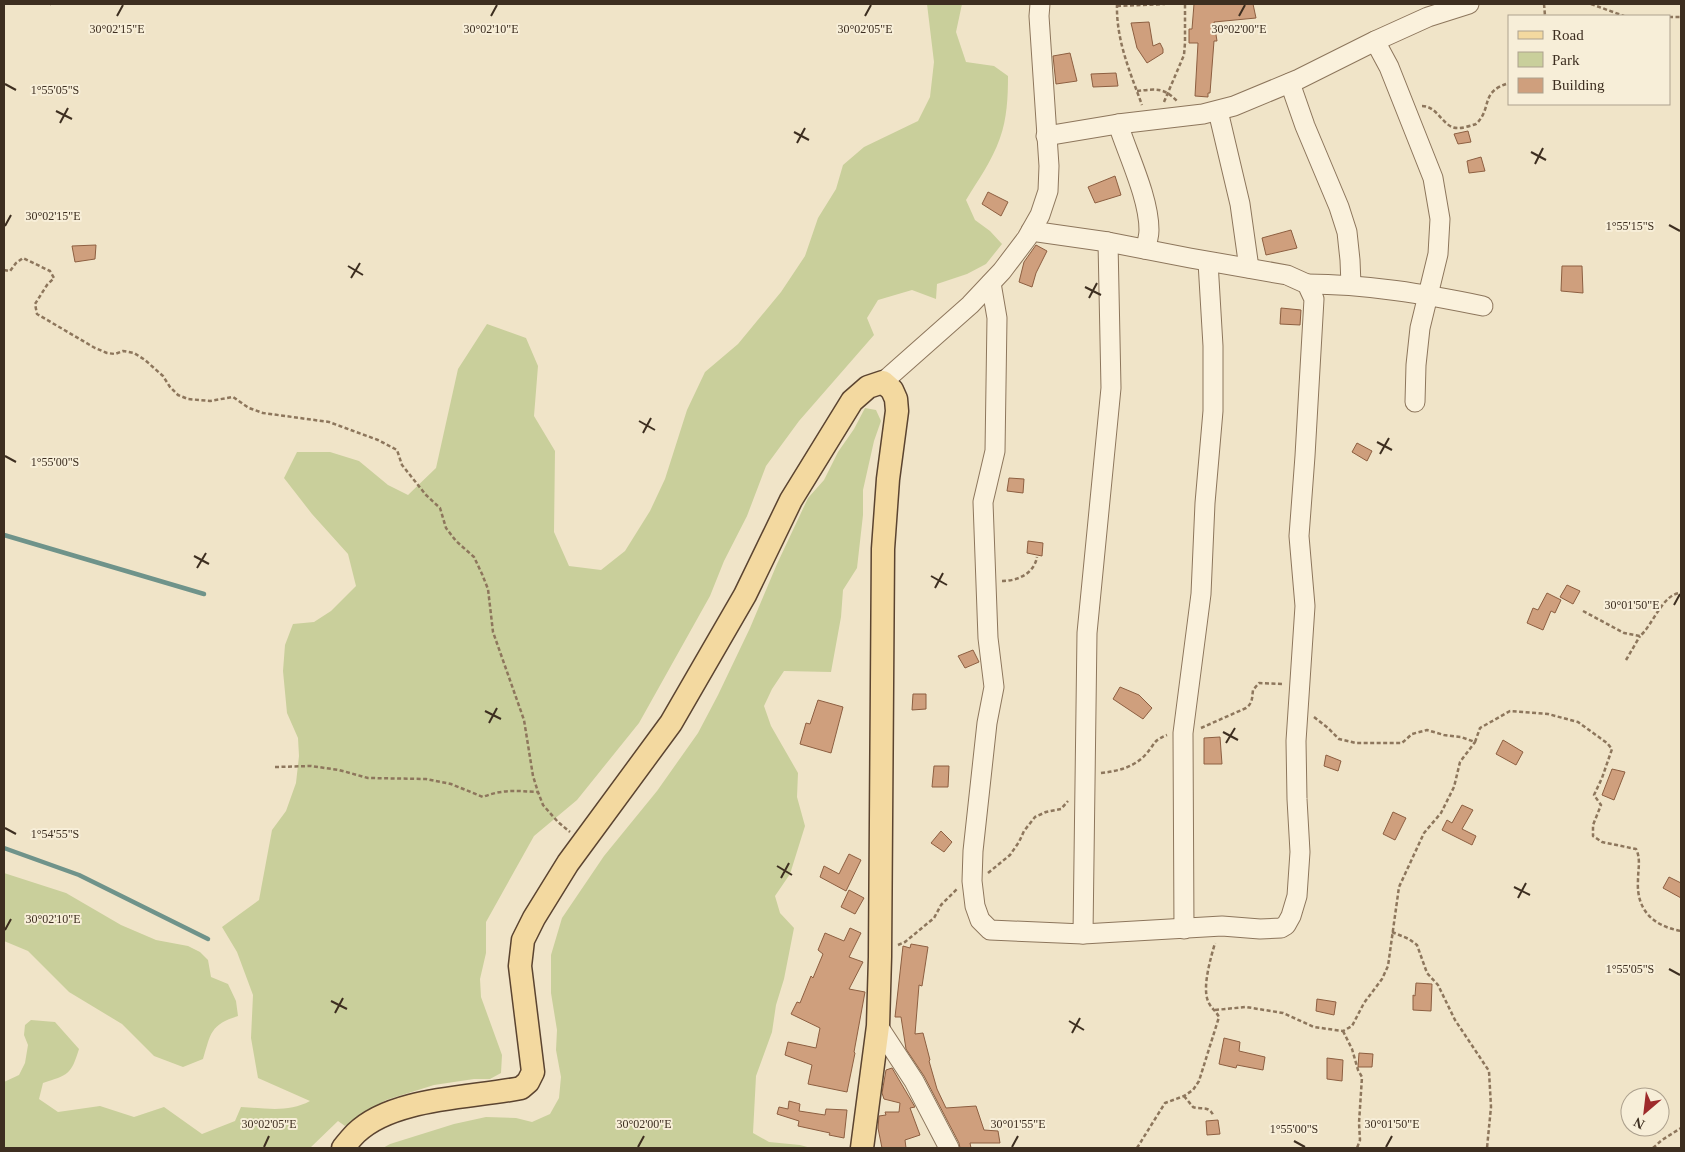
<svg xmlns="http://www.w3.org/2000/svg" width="1685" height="1152" font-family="Georgia,serif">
<rect width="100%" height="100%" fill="#f0e4c8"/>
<!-- green -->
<g fill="#c9cf9b">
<path d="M927,4H962L956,32L966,62L994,66L1008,76C1008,97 1007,119 1000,138C992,161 978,180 966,200L975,220L990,231L1002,244L986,264L967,274L937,284L936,299L912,290L878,300L867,318L874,335L799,421L766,466L747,516L724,561L710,596L639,723L577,800L534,836L486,922V953L480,979L481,997L502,1055L501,1073L490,1079H474L434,1085L386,1100L345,1126L338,1121L310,1148H4V1082L19,1075L25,1063L28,1045L24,1035L25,1025L31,1020L55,1022L79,1049C71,1075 68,1075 43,1083L39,1099L58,1112L100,1106L134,1117L164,1107L202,1134L235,1121L241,1107C265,1108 288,1113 310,1101L258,1078L251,1038L253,995L237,952L222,927L259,900L272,830L286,811L296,783L299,756L298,738L287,713L283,671L285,645L293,624L314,622L331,611L356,586L348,554L312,514L284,478L297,452H330L359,461L388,485L408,495L436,468L458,369L487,324L526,338L538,366L534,416L555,451L554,532L569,566L601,570L625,551L650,511L665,479L687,410L705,372L738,344L781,292L805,256L818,218L836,189L843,165L864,147L918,121L930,97L934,62Z"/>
<polygon points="865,408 876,410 881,421 874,441 863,490 863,515 857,568 843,590 841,617 831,672 784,671 772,689 764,706 771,726 798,773 797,797 805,826 790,874 775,896 780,913 794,928 784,979 776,1005 772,1032 756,1076 753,1133 769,1142 800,1145 811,1148 383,1148 390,1144 454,1124 486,1117 516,1118 532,1122 550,1114 559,1098 561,1077 556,1050 557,1030 551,993 551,955 562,918 604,856 657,791 698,733 718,695 750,628 777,564 808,498 824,480 838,452 854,429"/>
<path d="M4,873L66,893L121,925L156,940L188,946L200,952L208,960L211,977L228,984L236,1001L238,1016C210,1025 211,1033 203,1059L183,1067L154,1056L122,1024L69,992L28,951L4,941Z"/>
</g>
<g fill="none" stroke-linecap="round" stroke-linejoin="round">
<!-- stream -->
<g stroke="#6f938a" stroke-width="4.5">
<polyline points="4,535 204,594"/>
<polyline points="4,848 79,875 208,939"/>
</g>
</g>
<!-- building -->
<g fill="#cf9f7d" stroke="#8d5f41">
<polygon points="1194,4 1253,4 1256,18 1214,22 1217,41 1214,41 1210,93 1208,93 1208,97 1195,96 1198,43 1189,43 1189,29 1192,29"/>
<polygon points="1149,22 1153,46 1160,43 1163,49 1163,53 1147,63 1137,48 1131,23"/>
<polygon points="1070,53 1077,81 1056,84 1053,56"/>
<polygon points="1116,73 1118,86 1093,87 1091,74"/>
<polygon points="1468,131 1471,142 1458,144 1454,134"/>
<polygon points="1481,157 1485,171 1469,173 1467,161"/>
<polygon points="1115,176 1121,195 1095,203 1088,187"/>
<polygon points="988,192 1008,202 1001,216 982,204"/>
<polygon points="1291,230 1297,248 1266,255 1262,238"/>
<polygon points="96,245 95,259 75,262 72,246"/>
<polygon points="1036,245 1047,251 1036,273 1032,287 1019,282 1024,262"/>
<polygon points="1562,266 1582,266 1583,293 1561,291"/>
<polygon points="1281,308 1301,310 1300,325 1280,324"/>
<polygon points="1357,443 1372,451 1367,461 1352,452"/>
<polygon points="1009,478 1024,479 1023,493 1007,491"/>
<polygon points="1028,541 1043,543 1042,556 1027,553"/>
<polygon points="1567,585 1580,591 1573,604 1560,597"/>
<polygon points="1547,593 1561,600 1555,613 1551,611 1543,630 1527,623 1533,608 1538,610"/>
<polygon points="973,650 979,662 965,668 958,656"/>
<polygon points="1120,687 1139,695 1152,708 1143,719 1113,699"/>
<polygon points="913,694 926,694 926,709 912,710"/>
<polygon points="818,700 843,707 831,753 800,744 806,723 810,724"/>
<polygon points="1220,737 1222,764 1204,764 1204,738"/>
<polygon points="1503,740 1523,752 1516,765 1496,754"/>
<polygon points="1326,755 1341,761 1338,771 1324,766"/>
<polygon points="934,766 949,766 948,787 932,787"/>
<polygon points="1612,769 1625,772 1614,800 1602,795"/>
<polygon points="1462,805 1473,810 1462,829 1476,836 1472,845 1442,830 1447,820 1452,823"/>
<polygon points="1393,812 1406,818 1395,840 1383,834"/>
<polygon points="941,831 952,842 944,852 931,843"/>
<polygon points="849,854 861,860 846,891 820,877 824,866 839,874"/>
<polygon points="1669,877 1681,883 1681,898 1663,888"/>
<polygon points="849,890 864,898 855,914 841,907"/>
<polygon points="850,928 861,933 849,957 863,962 849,989 865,992 854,1052 855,1053 847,1092 808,1084 812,1065 785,1055 788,1042 816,1048 820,1028 791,1014 797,1002 800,1003 811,976 813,978 823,954 818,950 825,933 844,941"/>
<polygon points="911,944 928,947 922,986 919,985 915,1034 923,1033 930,1060 929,1061 937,1089 946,1108 976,1106 984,1130 998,1131 1000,1143 970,1143 971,1148 960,1148 959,1143 924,1076 906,1049 901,1017 895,1017 903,946 910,948"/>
<polygon points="1416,983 1432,984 1431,1011 1413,1010 1413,995 1415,996"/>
<polygon points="1317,999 1336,1002 1334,1015 1316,1011"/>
<polygon points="1224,1038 1240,1042 1239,1051 1265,1057 1263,1070 1237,1065 1236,1068 1219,1064"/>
<polygon points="1359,1053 1373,1054 1372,1067 1358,1067"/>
<polygon points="1327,1058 1343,1060 1342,1081 1327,1079"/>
<polygon points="892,1068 915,1107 910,1108 920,1135 905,1140 906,1148 882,1148 878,1128 879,1116 886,1115 885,1112 899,1112 900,1103 884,1099 882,1093 886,1070"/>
<polygon points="789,1101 800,1104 799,1111 825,1115 826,1109 847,1110 844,1138 829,1135 830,1133 798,1126 799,1121 777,1114 779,1107 788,1109"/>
<polygon points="1218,1120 1220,1134 1207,1135 1206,1121"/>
</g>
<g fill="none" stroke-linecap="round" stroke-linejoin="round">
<defs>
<g id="minor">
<polyline points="1375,41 1389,67 1433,178 1440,219 1438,254 1420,328 1416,365 1415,402"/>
<polyline points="1290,83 1305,126 1339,207 1347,232 1350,260 1351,285"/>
<polyline points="1218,111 1240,204 1249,268"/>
<path d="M1118,124C1128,155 1149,198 1149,230C1149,236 1147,243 1145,249"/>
<polyline points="1046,136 1118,124 1203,114 1234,106 1299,79 1375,41 1428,17 1469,4"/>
<polyline points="991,283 997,318 995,451 983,502 988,638 994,687 987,723 973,851 972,881 975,906 980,920 990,930 1083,934 1222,926 1260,929 1281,928 1286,925 1291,916 1297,896 1300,852 1297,799 1296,741 1305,606 1299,536 1305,456 1314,299 1307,284 1287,275 1190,258 1108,242 1031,231"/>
<path d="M1307,284C1366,284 1425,294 1483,306"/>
<polyline points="883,382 970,305 1002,271 1027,238 1040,215 1048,191 1049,166 1039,16 1040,4"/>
<polyline points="1184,929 1183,733 1201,594 1205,503 1213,411 1213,346 1208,262"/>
<polyline points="1083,934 1087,633 1111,388 1108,242"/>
<polyline points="878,1026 914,1081 949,1148"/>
</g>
<path id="major" d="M343,1148C347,1143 351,1138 356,1133C393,1097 472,1098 521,1088L528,1082L533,1072L520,966L523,940L534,918L568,863L671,723L745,595L791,500L852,401L868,387L883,382L892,390L896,399L897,411L888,479L883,549L880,957L878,1026L862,1148"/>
</defs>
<!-- minor casing -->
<use href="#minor" stroke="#8d765c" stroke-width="21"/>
<!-- major casing -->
<use href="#major" stroke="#5b4430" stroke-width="25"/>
<!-- path -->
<g stroke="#8d765c" stroke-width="2.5" stroke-dasharray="4 2.5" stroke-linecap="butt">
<polyline points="50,4 51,4"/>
<path d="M1117,4C1116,40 1130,72 1142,105"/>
<polyline points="1544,4 1545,16"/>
<polyline points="1591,4 1624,16"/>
<polyline points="1117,6 1165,4"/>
<polyline points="1669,17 1681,17"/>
<path d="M1137,91C1156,89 1163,87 1177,101"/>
<polyline points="1164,102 1184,55 1185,43 1185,4"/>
<path d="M1422,106C1436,106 1441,122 1452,127C1459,130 1469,126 1476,124C1493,108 1479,92 1509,83"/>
<polyline points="4,270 10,271 16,263 23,258 50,271 54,278 47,285 35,304 37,314 95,348 107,353 115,354 123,351 134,353 145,360 163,376 170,387 178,395 188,399 210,401 233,397 249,408 263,413 329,422 378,440 397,450 402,465 426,495 440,508 446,528 456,541 474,557 482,574 488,589 493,632 524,720 533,776 538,792 543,805 558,822 570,832"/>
<path d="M1002,581C1017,581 1034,574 1037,557"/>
<path d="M1583,611L1624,633L1640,636C1653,625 1663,593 1681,593"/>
<polyline points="1626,660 1640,636"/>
<path d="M1314,717L1328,728L1339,739L1356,743H1402L1412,734L1427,730L1444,735L1461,737L1475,742L1480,728L1510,711L1524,712L1548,714L1578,722L1607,743L1612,749L1602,778L1594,795L1601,805L1593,825V836L1602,842L1636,849C1641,859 1638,869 1638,880C1636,910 1653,926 1681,931"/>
<path d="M1201,728L1246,708C1253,703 1252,697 1253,690L1259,683L1284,684"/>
<path d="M275,767L311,766L339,770L368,778L426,779L451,784L483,797C502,789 518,791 538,792"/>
<path d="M1101,773C1119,771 1135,767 1147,753C1156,742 1153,741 1167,735"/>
<polyline points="988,873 1010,855 1019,842 1024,831 1035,817 1046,812 1061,809 1068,801"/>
<polyline points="1392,932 1409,939 1417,945 1427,973 1438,985 1455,1020 1489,1071 1491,1107 1487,1148"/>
<polyline points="898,945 905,942 934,918 941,905 957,889"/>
<polyline points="1215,1010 1246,1007 1283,1013 1314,1027 1335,1030 1343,1031 1352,1026 1364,1003 1382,979 1388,966 1399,887 1424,833 1441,813 1454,787 1460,762 1475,742"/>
<polyline points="1343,1031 1352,1049 1358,1070 1362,1077 1359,1123 1360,1140 1357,1148"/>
<path d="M1184,1096L1193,1107C1200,1110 1209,1105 1213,1115"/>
<path d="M1137,1148L1165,1103L1184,1096L1193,1090L1199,1081L1219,1017C1216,1011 1210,1007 1208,1001C1202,987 1211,957 1215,943"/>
<polyline points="1653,1148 1662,1140 1681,1128"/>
</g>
<!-- minor -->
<use href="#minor" stroke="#faf1dc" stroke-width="19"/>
<!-- major -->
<use href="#major" stroke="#f3d9a0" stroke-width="22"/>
</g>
<!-- ticks -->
<path fill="none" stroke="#3d2e20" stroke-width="2" d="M117,16L123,5M491,16L497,5M865,16L871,5M1239,16L1245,5M5,84L16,90M56,111L72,119M60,123L68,108M794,132L809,140M797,143L805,128M1531,152L1546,160M1535,164L1543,148M1669,225L1680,231M5,226L11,215M348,266L363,275M351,278L360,263M1085,287L1101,295M1089,298L1097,283M639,421L655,430M643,433L651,418M1377,442L1392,450M1380,454L1389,438M5,456L16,462M194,556L209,564M197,568L206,553M931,576L947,585M935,588L943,573M1674,605L1680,594M485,711L501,719M489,723L497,708M1223,732L1238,740M1226,743L1235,728M5,828L16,834M777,866L792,875M781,878L789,863M1514,887L1530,895M1518,898L1526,883M5,930L11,919M1669,969L1680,975M331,1001L347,1009M335,1013L343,998M1069,1021L1084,1030M1072,1033L1080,1018M1294,1141L1305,1147M264,1147L269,1136M638,1147L644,1136M1012,1147L1018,1136M1386,1147L1392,1136"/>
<g font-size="12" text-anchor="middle" fill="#3d2e20" stroke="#f7eed8" stroke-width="4" stroke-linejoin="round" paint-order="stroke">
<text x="117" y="33">30°02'15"E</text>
<text x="491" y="33">30°02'10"E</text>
<text x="865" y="33">30°02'05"E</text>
<text x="1239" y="33">30°02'00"E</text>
<text x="55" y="94">1°55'05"S</text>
<text x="53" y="220">30°02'15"E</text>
<text x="1630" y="230">1°55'15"S</text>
<text x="55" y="466">1°55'00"S</text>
<text x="1632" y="609">30°01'50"E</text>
<text x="55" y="838">1°54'55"S</text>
<text x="53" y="923">30°02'10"E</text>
<text x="1630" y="973">1°55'05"S</text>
<text x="269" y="1128">30°02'05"E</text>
<text x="644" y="1128">30°02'00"E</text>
<text x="1018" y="1128">30°01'55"E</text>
<text x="1392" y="1128">30°01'50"E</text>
<text x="1294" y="1133">1°55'00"S</text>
</g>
<!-- border -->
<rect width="1685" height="1152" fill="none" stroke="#3d2e20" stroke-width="10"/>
<!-- legend -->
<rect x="1508" y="15" width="162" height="90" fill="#f7eed8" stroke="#ada18e"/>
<rect x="1518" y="31" width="25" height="8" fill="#f3d9a0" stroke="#ada18e"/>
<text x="1552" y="40" font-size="15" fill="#3d2e20">Road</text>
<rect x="1518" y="52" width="25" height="15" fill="#c9cf9b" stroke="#ada18e"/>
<text x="1552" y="65" font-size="15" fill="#3d2e20">Park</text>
<rect x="1518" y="78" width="25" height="15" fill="#cf9f7d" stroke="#ada18e"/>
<text x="1552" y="90" font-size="15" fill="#3d2e20">Building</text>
<!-- north arrow -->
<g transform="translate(1645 1112) rotate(208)"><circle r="24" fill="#f7eed8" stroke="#ada18e"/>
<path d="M0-4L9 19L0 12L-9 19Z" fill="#9e2a2b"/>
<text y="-8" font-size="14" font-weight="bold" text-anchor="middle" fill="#3d2e20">N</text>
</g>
</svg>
